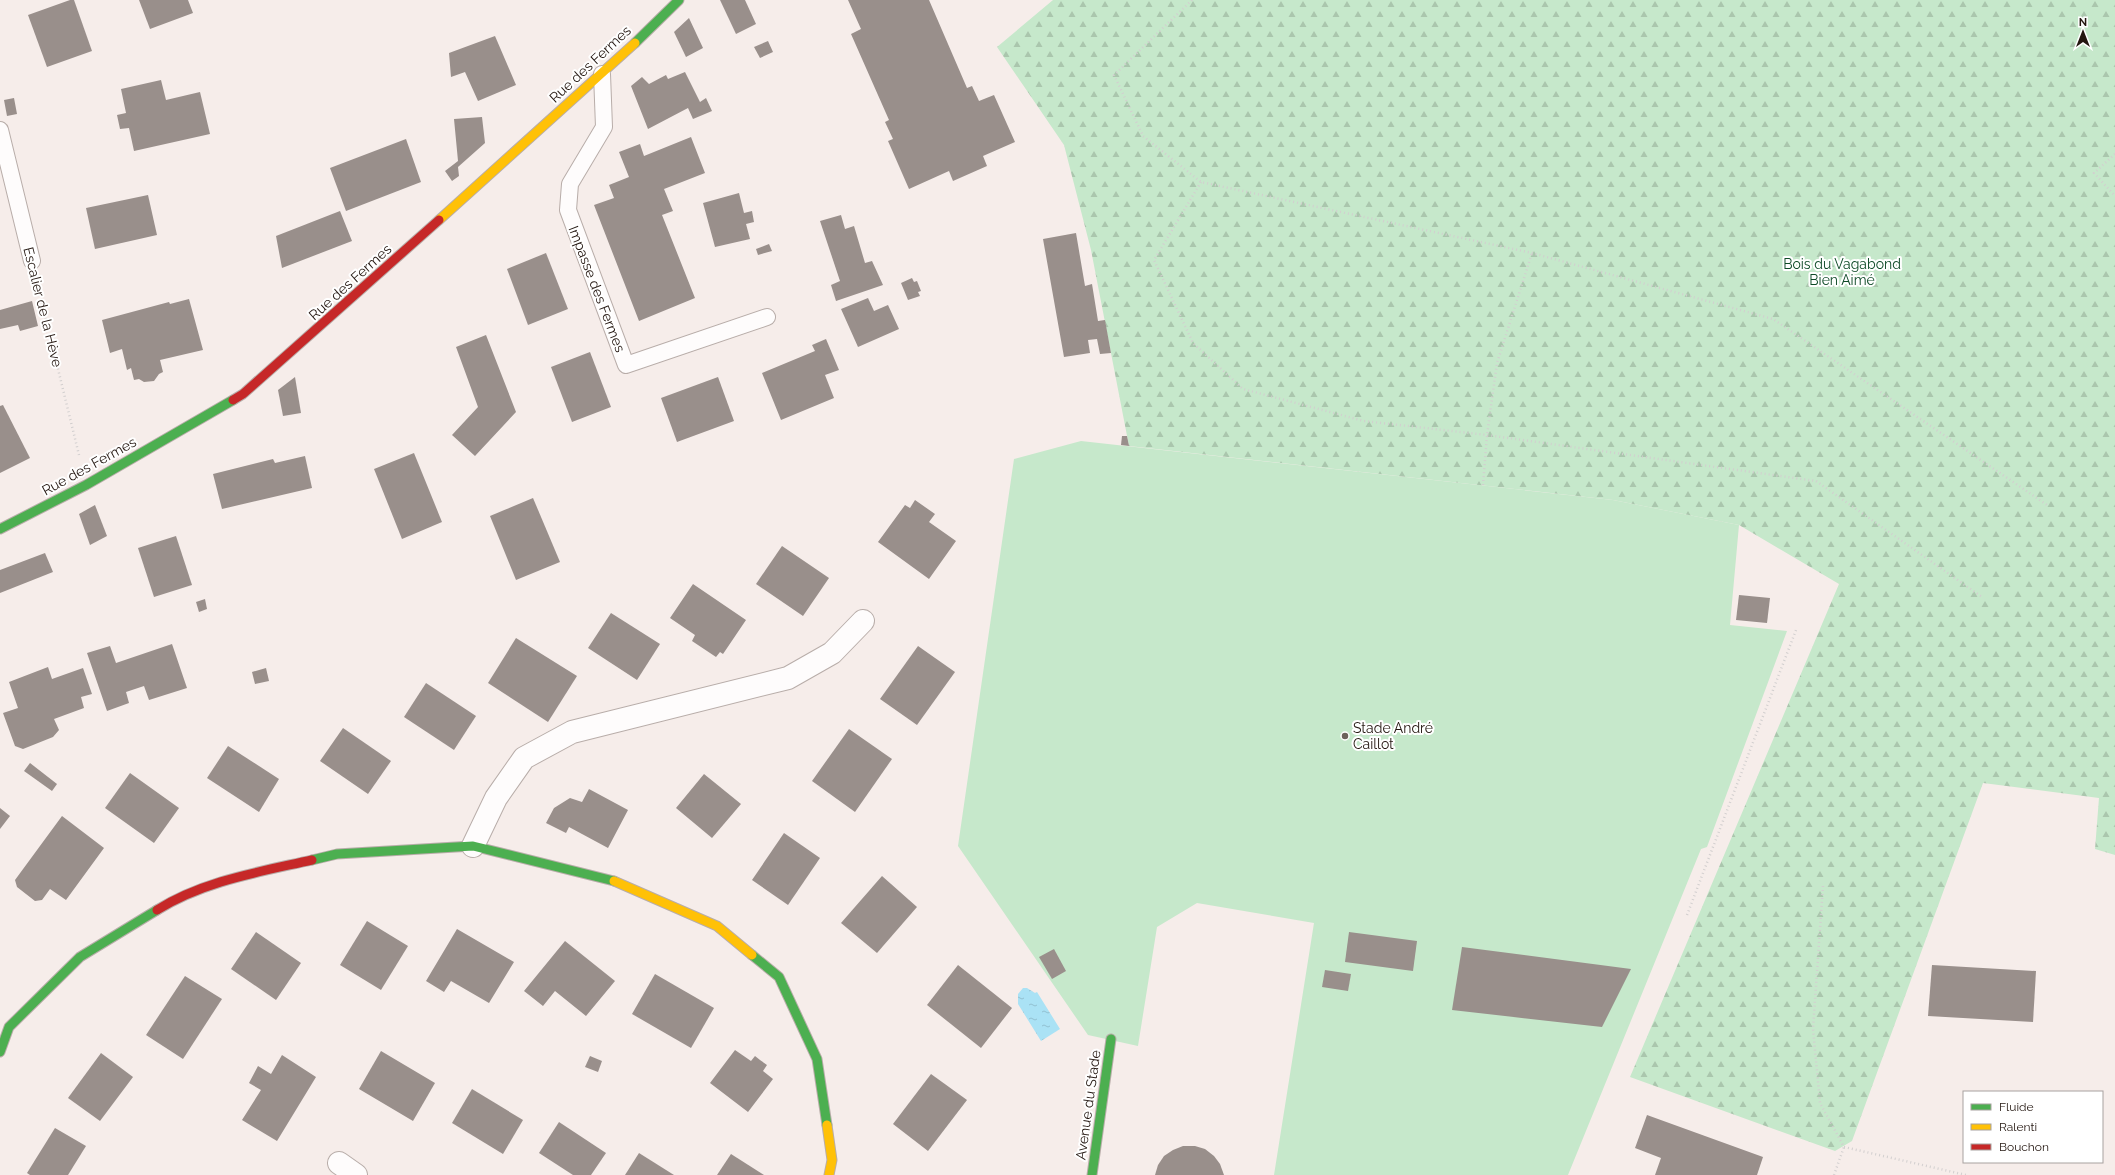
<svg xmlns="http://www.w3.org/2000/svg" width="2115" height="1175" font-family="Raleway,sans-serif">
<defs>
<pattern id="forest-firs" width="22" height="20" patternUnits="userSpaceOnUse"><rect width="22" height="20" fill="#c6e8cb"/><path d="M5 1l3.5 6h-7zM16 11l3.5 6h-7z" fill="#aac6ad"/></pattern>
<pattern id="water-ripples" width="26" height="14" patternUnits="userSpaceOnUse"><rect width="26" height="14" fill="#aae2f5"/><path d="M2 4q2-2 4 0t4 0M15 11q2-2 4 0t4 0" fill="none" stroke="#92c1d1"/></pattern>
</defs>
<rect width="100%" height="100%" fill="#f6edea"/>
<!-- green -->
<polygon fill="#c6e8cb" points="1081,441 1613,500 1739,525 1730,625 1787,631 1707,847 1701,849 1568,1175 1274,1175 1314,923 1197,903 1157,927 1138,1046 1088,1035 958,846 1014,459"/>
<!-- forest -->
<polygon fill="url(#forest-firs)" points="1053,0 2115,0 2115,855 2095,849 2099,798 1983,783 1852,1141 1835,1151 1630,1077 1839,584 1739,525 1613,500 1129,446 1091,250 1064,145 997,47"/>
<!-- water -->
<polygon fill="url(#water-ripples)" points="1023,988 1027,988 1035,993 1037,992 1060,1029 1041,1041 1018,1004 1018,994"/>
<!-- building -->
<g fill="#998f8b">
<polygon points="70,0 74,0 92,51 47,67 28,15"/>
<polygon points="139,0 188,0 193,13 150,29"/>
<polygon points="720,0 745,0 756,24 736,34"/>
<polygon points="848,0 929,0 967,88 972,86 979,101 994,95 1015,142 983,156 987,166 953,181 949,171 909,189 888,141 893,139 885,122 889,120 851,34 861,29"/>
<polygon points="689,18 703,48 686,57 674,32"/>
<polygon points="495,36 516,85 478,101 465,72 451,77 449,53"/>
<polygon points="768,41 773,52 760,58 754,47"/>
<polygon points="685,72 700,102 706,98 712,111 693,119 688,108 648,129 631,86 642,77 649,84 666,75 668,79"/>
<polygon points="161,80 166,100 200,92 210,134 134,151 129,128 120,129 117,115 126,113 121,89"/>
<polygon points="14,98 17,114 7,116 4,100"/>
<polygon points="482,117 485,143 458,167 459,176 452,181 445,171 458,161 454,119"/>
<polygon points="691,137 705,173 664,189 673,211 662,215 695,298 639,321 594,205 614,198 609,185 629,177 619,152 640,144 644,156"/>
<polygon points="406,139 421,182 346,211 330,168"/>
<polygon points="739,193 744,213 752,211 754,222 746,224 750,239 715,247 703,203"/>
<polygon points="148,195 157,235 95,249 86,208"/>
<polygon points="340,211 352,241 282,268 276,236"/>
<polygon points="841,215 845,229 854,226 865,263 872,261 883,285 836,301 831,285 840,281 820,221"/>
<polygon points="1076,233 1085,286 1092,284 1098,321 1105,320 1111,353 1100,354 1097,339 1088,340 1090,353 1064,357 1043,239"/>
<polygon points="769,244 772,251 758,255 756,249"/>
<polygon points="546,253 568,309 528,325 507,269"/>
<polygon points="912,278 914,282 917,281 921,291 918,292 920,296 908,300 901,283"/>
<polygon points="868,298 874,311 888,305 899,329 858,347 841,309"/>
<polygon points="189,299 203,350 160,360 163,372 159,374 154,381 144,382 139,379 134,380 131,368 127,370 122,349 110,353 102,320 169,302 170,304"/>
<polygon points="32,301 38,326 20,331 18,325 0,329 0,310"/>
<polygon points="486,335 516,412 475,456 452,435 478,407 456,347"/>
<polygon points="826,339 839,370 825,375 834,398 781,420 762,373 815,351 812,345"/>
<polygon points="590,352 611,407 572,422 551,367"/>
<polygon points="295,377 301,413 283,416 278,390"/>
<polygon points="718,377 734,421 677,442 661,398"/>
<polygon points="3,405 30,458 0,473 0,406"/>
<polygon points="1122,436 1127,436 1129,446 1121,445"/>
<polygon points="414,453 442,522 402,539 374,469"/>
<polygon points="305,456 312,488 222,509 213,474 273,459 275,463"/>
<polygon points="533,498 560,562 516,580 490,516"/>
<polygon points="915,500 935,514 929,522 956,541 929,579 878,542 905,505 910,508"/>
<polygon points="95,505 107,536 90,545 79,514"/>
<polygon points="176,536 192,585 154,597 138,548"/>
<polygon points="782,546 829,578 803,616 756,584"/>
<polygon points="45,553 53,572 0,593 0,570"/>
<polygon points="693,584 746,620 723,654 720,652 716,657 692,641 695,635 670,618"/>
<polygon points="1739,595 1770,598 1767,623 1736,620"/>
<polygon points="205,599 207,609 199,612 196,602"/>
<polygon points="611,613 660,644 637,680 588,648"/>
<polygon points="516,638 577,676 548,722 488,683"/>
<polygon points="172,644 187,688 149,700 144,686 126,692 129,703 107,711 87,653 110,646 116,663"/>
<polygon points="918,646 955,672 917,725 880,699"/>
<polygon points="48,667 52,679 83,668 92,694 81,697 84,708 54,719 59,730 53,737 23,749 15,746 3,713 18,708 9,682"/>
<polygon points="266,668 269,681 255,684 252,672"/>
<polygon points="426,683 476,716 454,750 404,717"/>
<polygon points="343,728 391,761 368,794 320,761"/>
<polygon points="849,729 892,759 855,812 812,781"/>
<polygon points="228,746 279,779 259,812 207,778"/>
<polygon points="30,763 57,784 52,791 24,771"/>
<polygon points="130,773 179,808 154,843 105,808"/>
<polygon points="704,774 741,804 712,838 676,808"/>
<polygon points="589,789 628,810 608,848 569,827 566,833 546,823 554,808 570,798 582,802"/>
<polygon points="0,808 10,816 0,829"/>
<polygon points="62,816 104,848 66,900 50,889 42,900 35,901 17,887 15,880"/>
<polygon points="784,833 820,858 788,905 752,880"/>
<polygon points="882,876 917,907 877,953 841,923"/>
<polygon points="367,921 408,946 381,990 340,965"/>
<polygon points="457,929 514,962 489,1003 451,981 444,992 426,981"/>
<polygon points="256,932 301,963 276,1000 231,969"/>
<polygon points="1349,932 1417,941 1413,971 1345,962"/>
<polygon points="565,941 615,981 586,1016 555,991 543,1006 524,991"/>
<polygon points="1462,947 1631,969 1602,1027 1452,1010"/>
<polygon points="1054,949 1066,971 1052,979 1039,957"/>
<polygon points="958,965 1012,1008 981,1048 927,1005"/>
<polygon points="1932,965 2036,971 2033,1022 1928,1016"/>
<polygon points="1325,970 1351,974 1348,991 1322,987"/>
<polygon points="655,974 714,1008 691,1048 632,1014"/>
<polygon points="185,976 222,999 183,1059 146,1035"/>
<polygon points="735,1050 751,1061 755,1056 760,1060 767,1065 763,1071 773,1079 748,1112 710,1083"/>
<polygon points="381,1051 435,1083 413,1121 359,1089"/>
<polygon points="101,1053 133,1077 100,1121 68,1098"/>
<polygon points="282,1055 316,1077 277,1141 242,1120 261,1090 249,1083 258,1066 271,1074"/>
<polygon points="590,1056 602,1061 598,1072 585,1067"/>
<polygon points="931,1074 967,1100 928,1151 893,1124"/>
<polygon points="472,1089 523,1120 503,1154 452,1123"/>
<polygon points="1647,1115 1763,1157 1757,1175 1655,1175 1661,1158 1635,1148"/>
<polygon points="559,1122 606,1153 591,1175 573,1175 539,1153"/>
<polygon points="55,1128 86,1146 68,1175 30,1175 27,1173"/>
<polygon points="1183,1146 1195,1146 1205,1149 1214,1156 1220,1164 1224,1175 1155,1175 1158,1165 1164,1156 1173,1150"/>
<polygon points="639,1153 674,1175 625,1175"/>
<polygon points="731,1154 764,1175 717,1175"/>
</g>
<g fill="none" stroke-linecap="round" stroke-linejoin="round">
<defs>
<g id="lane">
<polyline points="602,74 604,127 570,184 568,210 626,365 767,317"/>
<polyline points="0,130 32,261"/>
</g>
<g id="street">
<polyline points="473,846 496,798 524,758 572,732 788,678 832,653 863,621"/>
<polyline points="339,1163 356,1175"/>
</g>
<g id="fast">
<polyline points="635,43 679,0"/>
<polyline points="0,529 86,485 233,400"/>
<polyline points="312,860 337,854 473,846 614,881"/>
<polyline points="752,955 779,977 817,1059 827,1125"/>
<polyline points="0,1052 9,1027 80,957 157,910"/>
<polyline points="1092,1175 1111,1039"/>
</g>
<g id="slow">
<polyline points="439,220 635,43"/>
<polyline points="614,881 717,926 752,955"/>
<polyline points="827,1125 832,1160 829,1175"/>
</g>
<g id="jam">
<polyline points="233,400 243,394 439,220"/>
<path d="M157,910C203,881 259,872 312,860"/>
</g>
</defs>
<!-- lane casing -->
<use href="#lane" stroke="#b8ada9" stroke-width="18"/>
<!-- street casing -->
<use href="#street" stroke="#b8ada9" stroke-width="24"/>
<!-- fast casing -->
<use href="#fast" stroke="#b8ada9" stroke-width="11"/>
<!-- slow casing -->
<use href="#slow" stroke="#b8ada9" stroke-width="11"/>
<!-- jam casing -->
<use href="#jam" stroke="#b8ada9" stroke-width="11"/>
<!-- path -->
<g stroke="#d2cfcf" stroke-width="2.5" stroke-dasharray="1 3" stroke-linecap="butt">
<polyline points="1192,0 1114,75 1143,136 1201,182 1532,253 1773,319 2047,505"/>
<polyline points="2115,154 2094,173 2115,196"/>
<polyline points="1201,182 1154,260 1193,343 1243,389 1364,421 1487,435 1816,481 1982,597"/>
<polyline points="38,287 79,455"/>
<polyline points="1483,485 1487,435 1497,363 1532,253"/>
<polyline points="1823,886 1813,1029 1820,1103 1844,1147"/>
<polyline points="1687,915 1796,630"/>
<polyline points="1844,1147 1966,1175"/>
<polyline points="1834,1175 1844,1147"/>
</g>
<!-- lane -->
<use href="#lane" stroke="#fefcfc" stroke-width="16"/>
<!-- street -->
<use href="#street" stroke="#fefcfc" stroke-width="22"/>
<!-- fast -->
<use href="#fast" stroke="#4caf50" stroke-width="9"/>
<!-- slow -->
<use href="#slow" stroke="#ffc107" stroke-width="9"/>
<!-- jam -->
<use href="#jam" stroke="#c62828" stroke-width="9"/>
</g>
<!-- markers -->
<circle fill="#6d615c" stroke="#fff" stroke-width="1.5" cx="1345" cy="736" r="4"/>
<g text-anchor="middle" stroke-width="4" stroke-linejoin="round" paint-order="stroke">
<!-- street labels -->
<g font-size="14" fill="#231610" stroke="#fff">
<text transform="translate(590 64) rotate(-43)" y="5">Rue des Fermes</text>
<text transform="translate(350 282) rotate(-42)" y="5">Rue des Fermes</text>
<text transform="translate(597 289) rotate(69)" y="5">Impasse des Fermes</text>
<text transform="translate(43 307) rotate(76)" y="5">Escalier de la Hève</text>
<text transform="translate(89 466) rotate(-29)" y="5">Rue des Fermes</text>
<text transform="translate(1088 1105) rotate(-82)" y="5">Avenue du Stade</text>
</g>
<!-- park labels -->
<g font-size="14" fill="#0e4a27" stroke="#fff">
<text x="1842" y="269">Bois du Vagabond<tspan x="1842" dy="16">Bien Aimé</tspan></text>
</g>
<!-- poi labels -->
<g font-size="14" fill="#231610" stroke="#fff" text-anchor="start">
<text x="1353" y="733">Stade André<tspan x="1353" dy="16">Caillot</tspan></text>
</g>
</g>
<!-- legend -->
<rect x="1963" y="1091" width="140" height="72" fill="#ffffff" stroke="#a7a29f"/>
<rect x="1971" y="1104" width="20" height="6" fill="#4caf50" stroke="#a7a29f"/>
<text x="1999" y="1111" font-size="12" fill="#231610">Fluide</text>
<rect x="1971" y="1124" width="20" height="6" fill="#ffc107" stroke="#a7a29f"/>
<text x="1999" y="1131" font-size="12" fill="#231610">Ralenti</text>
<rect x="1971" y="1144" width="20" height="6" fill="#c62828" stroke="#a7a29f"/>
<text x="1999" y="1151" font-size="12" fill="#231610">Bouchon</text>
<!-- north arrow -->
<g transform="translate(2083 32)" stroke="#ffffff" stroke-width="3" paint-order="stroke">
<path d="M0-3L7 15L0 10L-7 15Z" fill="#231610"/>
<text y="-6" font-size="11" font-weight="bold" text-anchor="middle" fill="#231610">N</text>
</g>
</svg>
